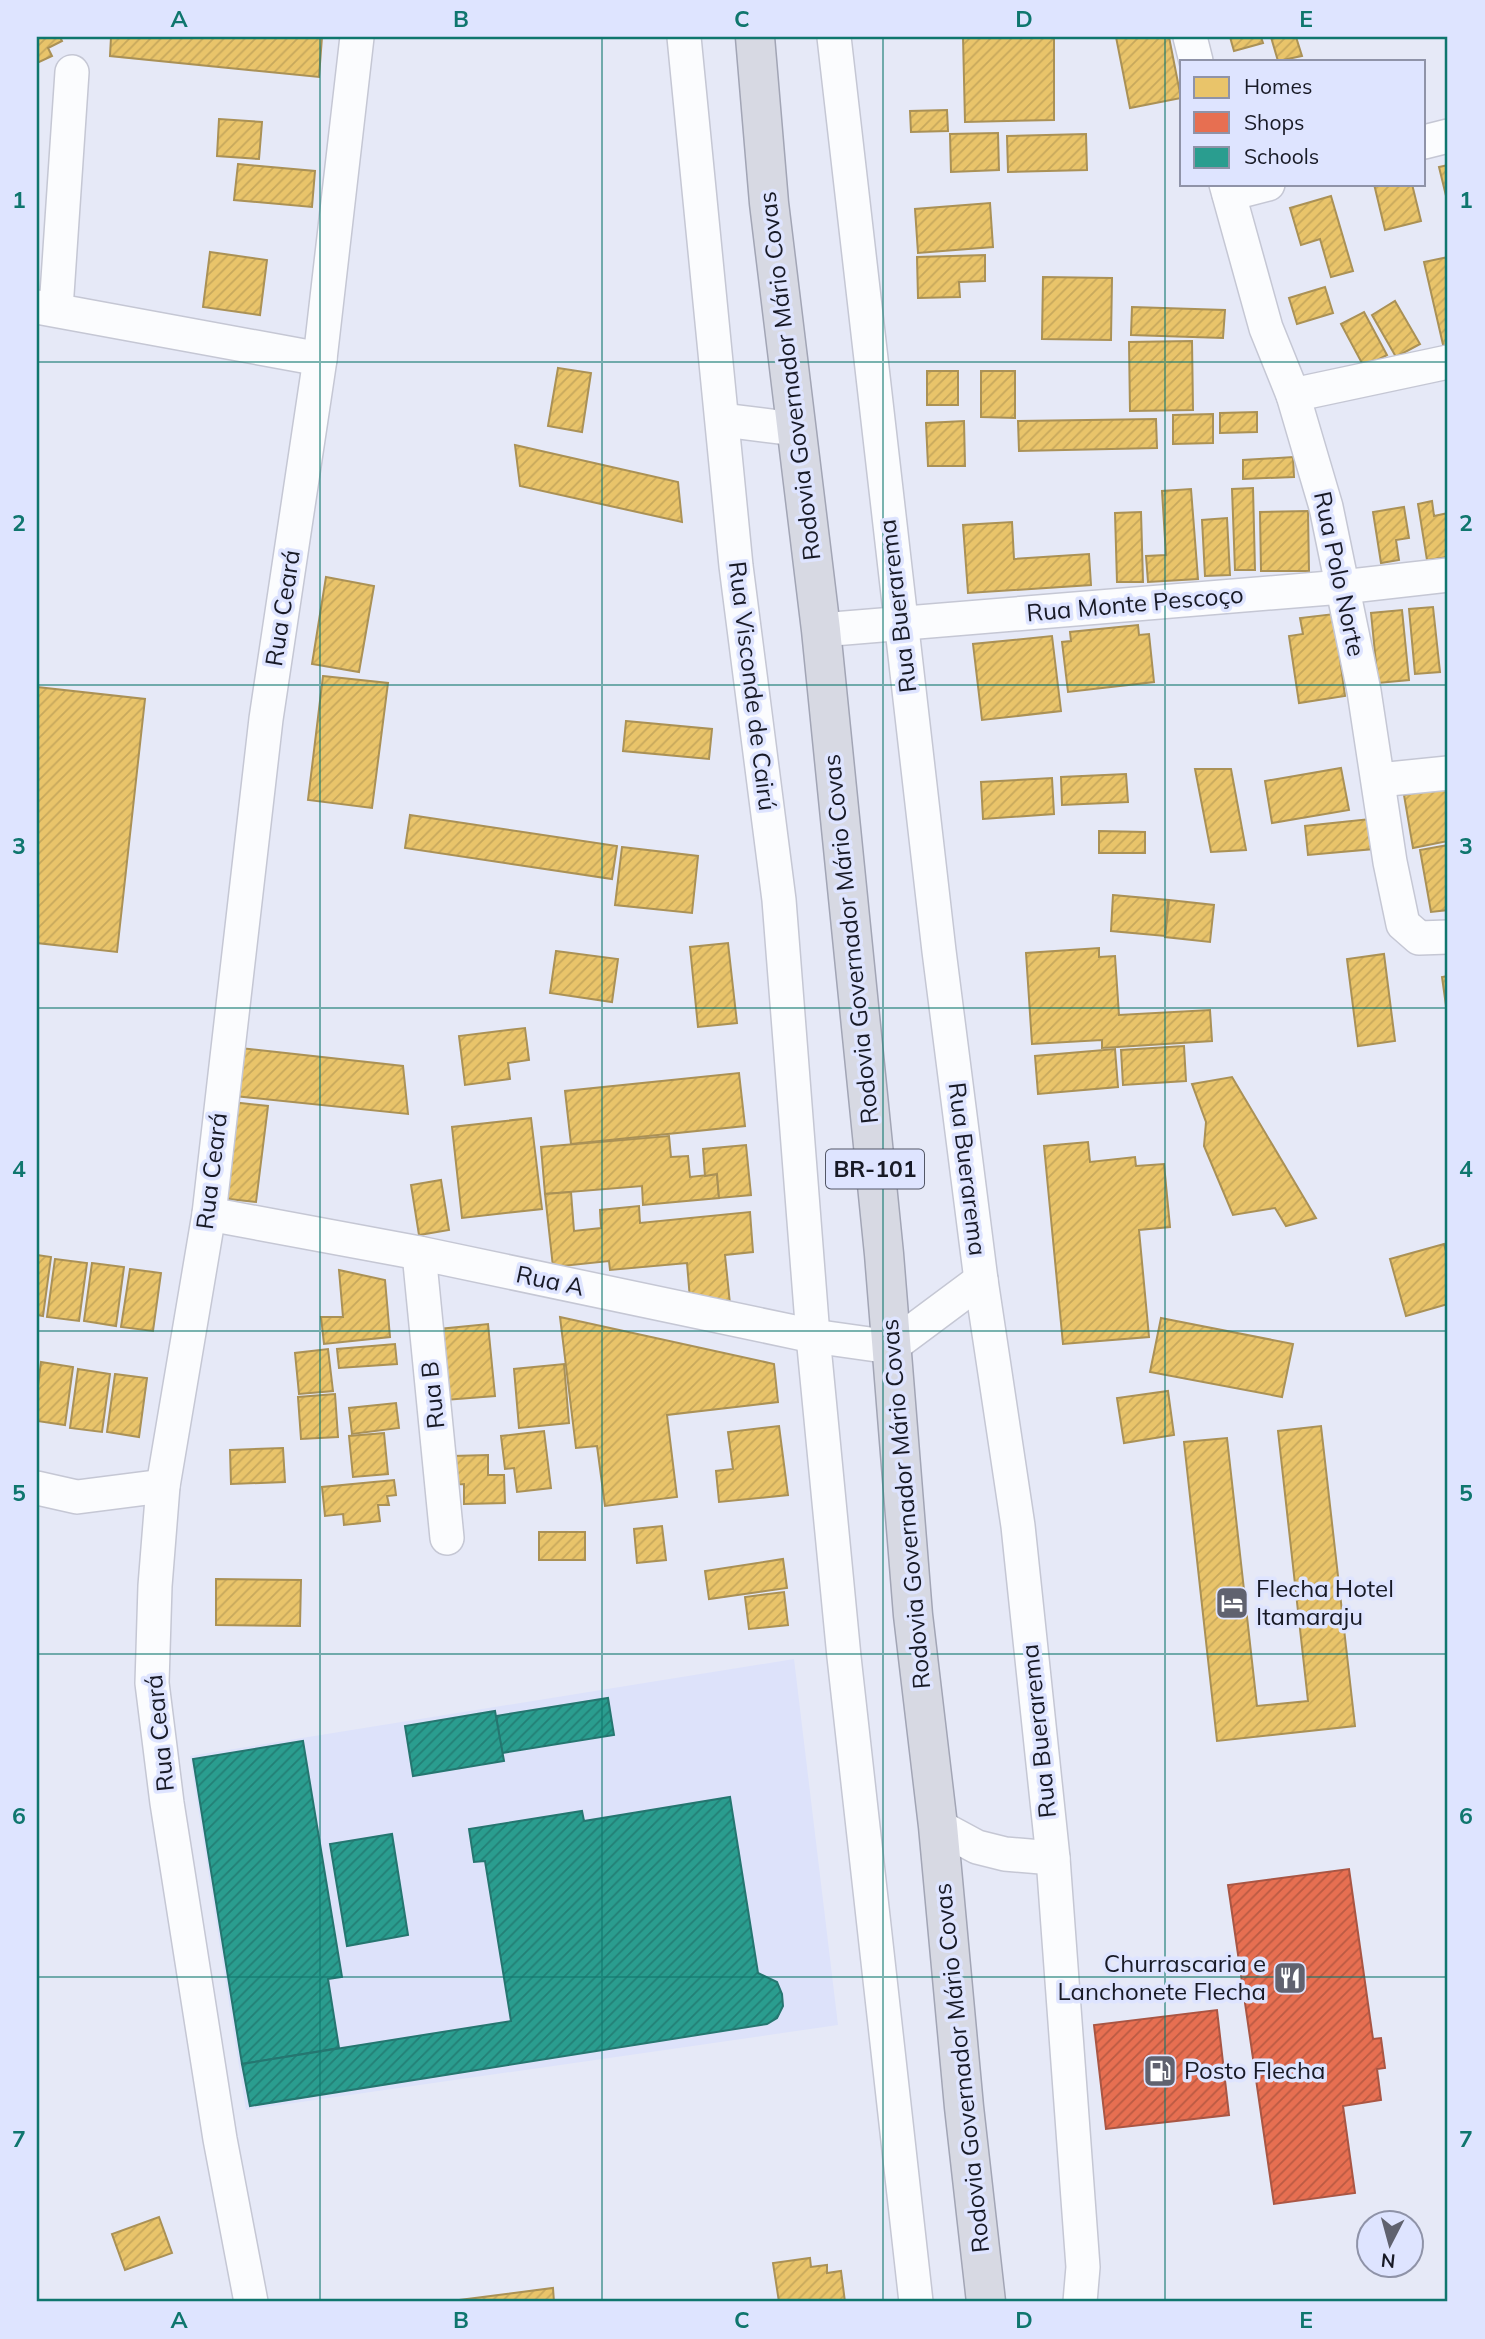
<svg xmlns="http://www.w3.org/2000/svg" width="1485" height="2339" font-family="Mulish,sans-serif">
<defs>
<pattern id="homes-hatch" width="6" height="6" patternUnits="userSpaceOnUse" patternTransform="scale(1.75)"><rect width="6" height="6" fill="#e9c46a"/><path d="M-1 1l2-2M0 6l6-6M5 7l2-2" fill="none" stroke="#c7a85c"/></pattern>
<pattern id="shops-hatch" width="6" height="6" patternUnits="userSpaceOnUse" patternTransform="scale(1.75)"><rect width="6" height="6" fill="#e76f51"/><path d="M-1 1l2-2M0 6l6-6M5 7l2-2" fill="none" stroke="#ba5a43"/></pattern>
<pattern id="schools-hatch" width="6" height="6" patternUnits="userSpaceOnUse" patternTransform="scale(1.75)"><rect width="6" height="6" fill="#2a9d8f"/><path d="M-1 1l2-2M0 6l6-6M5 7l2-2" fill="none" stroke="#237f75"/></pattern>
</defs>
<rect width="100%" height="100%" fill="#e6e9f7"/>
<!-- built -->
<polygon fill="#dde2fa" points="794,1659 838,2025 246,2110 190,1756"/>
<!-- homes -->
<g fill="url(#homes-hatch)" stroke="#aa9156" stroke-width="2">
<polygon points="37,37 60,37 62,41 48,48 52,56 37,63"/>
<polygon points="111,37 322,37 319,77 110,56"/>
<polygon points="963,37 1054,37 1054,120 965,122"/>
<polygon points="1116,37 1169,37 1181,98 1130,108"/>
<polygon points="1230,37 1261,37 1263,43 1234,51"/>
<polygon points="1271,37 1296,37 1302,56 1278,61"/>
<polygon points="947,110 948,131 911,132 910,111"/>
<polygon points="219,119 262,122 259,159 217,156"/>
<polygon points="998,133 999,170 951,172 950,134"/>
<polygon points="1086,134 1087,170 1008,172 1007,136"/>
<polygon points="238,164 315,171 312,207 234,200"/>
<polygon points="1448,165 1448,204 1439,167"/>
<polygon points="1374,184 1412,184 1421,221 1385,230"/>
<polygon points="1331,196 1353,271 1331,277 1320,239 1301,245 1290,208"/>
<polygon points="990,203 993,247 918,253 915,209"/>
<polygon points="210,252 267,260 260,315 203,307"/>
<polygon points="985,255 985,281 959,282 960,297 918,298 917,257"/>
<polygon points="1448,257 1448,349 1444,349 1424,262"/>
<polygon points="1043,277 1112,278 1111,340 1042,339"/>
<polygon points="1325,287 1333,313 1297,324 1289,298"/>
<polygon points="1395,301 1420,344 1396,357 1372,315"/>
<polygon points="1132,307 1225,310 1223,338 1131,335"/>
<polygon points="1364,312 1387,355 1364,367 1341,324"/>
<polygon points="1192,341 1193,410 1130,411 1129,342"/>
<polygon points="558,368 591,373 582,432 548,426"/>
<rect x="927" y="371" width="31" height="34"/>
<polygon points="981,371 1015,371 1015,418 981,417"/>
<polygon points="1257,412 1257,432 1220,433 1220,413"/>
<polygon points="1213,414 1213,443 1173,444 1173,415"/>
<polygon points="1156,419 1157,448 1019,451 1018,421"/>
<polygon points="964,421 965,466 928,466 926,423"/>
<polygon points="515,445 678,482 682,522 520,486"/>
<polygon points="1293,457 1294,477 1243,479 1243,460"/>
<polygon points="1253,488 1255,570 1235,570 1232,489"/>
<polygon points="1191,489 1198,579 1148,582 1146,556 1166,555 1162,491"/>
<polygon points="1432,501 1434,516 1448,513 1448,557 1427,560 1418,504"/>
<polygon points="1404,507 1409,538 1396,540 1399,560 1381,563 1373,512"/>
<polygon points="1308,511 1309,571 1261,571 1260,512"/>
<polygon points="1141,512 1143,582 1117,582 1115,513"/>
<polygon points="1227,518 1230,575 1205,576 1202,520"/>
<polygon points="1012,522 1014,559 1089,554 1091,585 968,593 963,525"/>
<polygon points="326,577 374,586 359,672 312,664"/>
<polygon points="1433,607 1440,672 1415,674 1409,609"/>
<polygon points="1402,610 1409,680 1378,683 1371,613"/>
<polygon points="1334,614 1345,696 1299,703 1289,636 1303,634 1300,618"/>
<polygon points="1138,625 1139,635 1149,634 1154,682 1068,692 1062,642 1071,641 1070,632"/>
<polygon points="1052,636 1061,711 982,720 973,644"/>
<polygon points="323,676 388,683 372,808 308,800"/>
<polygon points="37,687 145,699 117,952 37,943"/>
<polygon points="626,721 712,729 709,759 623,751"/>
<polygon points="1341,768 1349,810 1272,823 1265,781"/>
<polygon points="1195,769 1231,769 1246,850 1211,852"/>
<polygon points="1126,774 1128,802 1062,805 1061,777"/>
<polygon points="1052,778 1054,814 983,819 981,782"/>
<polygon points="1448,787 1448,841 1413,848 1404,795"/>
<polygon points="410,815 617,846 612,879 405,848"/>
<polygon points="1370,819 1374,849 1308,855 1305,826"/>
<polygon points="1099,831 1145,832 1145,853 1099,853"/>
<polygon points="1448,845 1448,910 1431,912 1420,850"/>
<polygon points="622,847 698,856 692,913 615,905"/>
<polygon points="1113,895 1168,900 1165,936 1111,931"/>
<polygon points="1169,900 1214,905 1210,942 1165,937"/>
<polygon points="728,943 737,1023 698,1027 690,947"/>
<polygon points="1099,948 1099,957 1115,956 1119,1015 1210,1010 1212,1041 1102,1048 1102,1040 1032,1044 1026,953"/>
<polygon points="556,951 618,959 612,1002 550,993"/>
<polygon points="1384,954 1395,1041 1358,1046 1347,959"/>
<polygon points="1448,976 1448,1020 1442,977"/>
<polygon points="525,1028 529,1060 508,1063 510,1079 465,1085 459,1036"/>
<polygon points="1184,1046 1186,1081 1123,1085 1121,1050"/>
<polygon points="240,1048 403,1066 408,1114 235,1096"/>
<polygon points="1115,1049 1118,1087 1038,1094 1035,1056"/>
<polygon points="739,1073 745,1126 571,1144 565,1091"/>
<polygon points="1232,1077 1316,1218 1286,1226 1275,1208 1233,1215 1204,1146 1206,1122 1192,1084"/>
<polygon points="232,1102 268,1106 256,1202 220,1198"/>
<polygon points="531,1118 542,1209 462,1218 452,1127"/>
<polygon points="669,1136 671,1157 688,1156 690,1177 717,1174 719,1198 643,1205 642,1186 545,1194 541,1147"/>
<polygon points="1088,1142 1090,1162 1135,1157 1136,1166 1164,1164 1170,1227 1139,1230 1149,1337 1063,1344 1044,1146"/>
<polygon points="746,1145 751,1195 719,1198 717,1174 705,1176 703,1149"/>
<polygon points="441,1180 449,1230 419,1235 411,1185"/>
<polygon points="571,1192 574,1231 601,1228 600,1210 639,1206 640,1223 750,1212 753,1252 725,1255 730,1304 690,1299 687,1263 610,1270 609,1261 553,1267 545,1194"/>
<polygon points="1444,1244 1448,1259 1448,1304 1406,1316 1390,1259"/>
<polygon points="37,1255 51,1257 43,1316 37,1315"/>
<polygon points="55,1259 87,1263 79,1321 47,1317"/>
<polygon points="92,1263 124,1267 116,1326 84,1321"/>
<polygon points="130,1269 161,1273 153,1331 121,1327"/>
<polygon points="339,1270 385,1280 390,1337 324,1344 321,1317 343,1317"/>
<polygon points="560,1317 774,1364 778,1402 667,1415 677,1497 605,1506 597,1446 576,1448"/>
<polygon points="1161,1318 1293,1344 1282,1397 1150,1372"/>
<polygon points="488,1324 495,1396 445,1400 439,1329"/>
<polygon points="395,1344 397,1364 339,1368 337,1349"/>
<polygon points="328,1349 333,1391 299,1394 295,1353"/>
<polygon points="41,1362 73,1367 65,1425 37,1421 37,1394"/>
<polygon points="564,1364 569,1423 519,1428 514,1369"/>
<polygon points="78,1369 110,1374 102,1432 70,1428"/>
<polygon points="115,1374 147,1378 139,1437 107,1432"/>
<polygon points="1168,1391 1174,1435 1124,1443 1117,1398"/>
<polygon points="335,1394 338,1437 301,1439 298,1397"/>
<polygon points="396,1403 399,1428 352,1434 349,1408"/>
<polygon points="779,1426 788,1495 719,1502 716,1471 733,1469 728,1432"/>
<polygon points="1321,1426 1355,1726 1217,1741 1184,1442 1227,1438 1257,1706 1308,1701 1278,1431"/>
<polygon points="544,1431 551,1488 517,1492 514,1468 505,1469 501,1436"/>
<polygon points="384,1433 388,1474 353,1477 349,1436"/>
<polygon points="283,1448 285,1482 231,1484 230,1450"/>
<polygon points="488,1455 488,1475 504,1475 505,1503 464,1504 464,1484 452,1485 452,1456"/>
<polygon points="394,1480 396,1495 387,1496 389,1505 378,1505 380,1521 344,1525 343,1514 325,1516 322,1487"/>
<polygon points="662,1526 666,1560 637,1563 634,1529"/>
<rect x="539" y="1532" width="46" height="28"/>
<polygon points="783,1559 787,1588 709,1599 705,1571"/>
<polygon points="216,1579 301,1580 300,1626 216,1625"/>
<polygon points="784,1592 788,1625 749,1629 745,1597"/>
<polygon points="159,2217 172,2253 125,2270 112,2234"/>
<polygon points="810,2258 811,2267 827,2265 827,2273 841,2271 845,2302 779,2302 773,2263"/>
<polygon points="553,2288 554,2302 460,2302 460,2300"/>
</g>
<!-- shops -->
<g fill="url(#shops-hatch)" stroke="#a95644" stroke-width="2">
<polygon points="1349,1869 1373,2039 1381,2038 1385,2068 1377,2069 1381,2100 1343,2106 1355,2193 1274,2204 1228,1885"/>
<polygon points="1217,2010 1229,2115 1106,2129 1094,2025"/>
</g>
<!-- schools -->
<g fill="url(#schools-hatch)" stroke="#257670" stroke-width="2">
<polygon points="608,1698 614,1735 502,1753 496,1716"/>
<polygon points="495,1711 504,1761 413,1776 405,1726"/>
<polygon points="303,1741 342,1977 328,1979 339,2048 242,2064 193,1759"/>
<polygon points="730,1797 758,1973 777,1982 782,1994 783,2006 777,2018 767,2024 250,2106 242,2064 511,2021 485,1861 474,1862 469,1829 582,1811 584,1821"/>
<polygon points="392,1834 408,1935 347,1946 330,1844"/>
</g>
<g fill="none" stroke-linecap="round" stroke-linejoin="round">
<defs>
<g id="street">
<polyline points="684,37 736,566 779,900 813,1336 844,1657 916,2302"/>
<polyline points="834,37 939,951 981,1280 1018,1526 1053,1858 1083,2267 1080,2302"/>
<polyline points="1190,37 1196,61"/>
<polyline points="1424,142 1448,136"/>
<polyline points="1226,184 1266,328 1293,395 1326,507 1364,691 1390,862 1403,924 1419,938 1448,937"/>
<polyline points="1229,194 1268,184"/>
<polyline points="37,307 320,359"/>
<polyline points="56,309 72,72"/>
<polyline points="1293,395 1448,362"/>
<polyline points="723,420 795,429"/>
<polyline points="821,630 1342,587 1448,575"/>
<polyline points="1379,780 1448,773"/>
<polyline points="209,1214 419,1253 813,1336 891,1347 981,1280"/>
<polyline points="419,1253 447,1538"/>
<polyline points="37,1488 77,1497 163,1486"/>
<polyline points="938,1826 977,1847 1005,1854 1053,1858"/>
<polyline points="251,2302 220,2139 167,1803 152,1683 155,1586 163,1486 209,1214 266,719 320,359 357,37"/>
</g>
<polyline id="highway" points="755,37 769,203 821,630 884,1254 913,1615 938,1826 964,2107 986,2302"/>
</defs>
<!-- street casing -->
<use href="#street" stroke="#c5c7d4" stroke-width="36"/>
<!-- highway casing -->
<use href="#highway" stroke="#a2a5b5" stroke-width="41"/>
<!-- street -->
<use href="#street" stroke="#fbfcfe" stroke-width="33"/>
<!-- highway -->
<use href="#highway" stroke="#d7d9e3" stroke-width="38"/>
</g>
<!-- grid -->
<path fill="none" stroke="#0f766e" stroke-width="2" stroke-opacity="0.55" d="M320,37V2302M602,37V2302M883,37V2302M1165,37V2302M37,362H1448M37,685H1448M37,1008H1448M37,1331H1448M37,1654H1448M37,1977H1448"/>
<!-- icons -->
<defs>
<symbol id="hotel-square" viewBox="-11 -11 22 22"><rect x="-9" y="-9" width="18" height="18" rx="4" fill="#60626f" stroke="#dee4ff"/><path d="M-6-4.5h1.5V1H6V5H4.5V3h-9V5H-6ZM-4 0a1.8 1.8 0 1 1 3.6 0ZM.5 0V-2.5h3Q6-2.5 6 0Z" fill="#fff"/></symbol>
<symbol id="restaurant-square" viewBox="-11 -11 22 22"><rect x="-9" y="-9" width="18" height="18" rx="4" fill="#60626f" stroke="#dee4ff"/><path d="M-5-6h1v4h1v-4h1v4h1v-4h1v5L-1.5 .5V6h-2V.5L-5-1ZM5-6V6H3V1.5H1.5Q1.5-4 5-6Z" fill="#fff"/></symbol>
<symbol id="fuel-square" viewBox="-11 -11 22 22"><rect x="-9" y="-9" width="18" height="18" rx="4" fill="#60626f" stroke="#dee4ff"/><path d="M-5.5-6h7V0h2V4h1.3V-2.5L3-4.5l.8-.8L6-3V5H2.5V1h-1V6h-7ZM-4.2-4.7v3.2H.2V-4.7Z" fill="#fff"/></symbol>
</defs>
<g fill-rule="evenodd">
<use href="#hotel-square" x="1213" y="1584" width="38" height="38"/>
<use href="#restaurant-square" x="1271" y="1959" width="38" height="38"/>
<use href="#fuel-square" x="1141" y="2052" width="38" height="38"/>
</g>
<g text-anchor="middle" stroke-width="7" stroke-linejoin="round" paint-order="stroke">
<!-- shield labels -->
<rect fill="#dee4ff" stroke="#535767" stroke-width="2" x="826" y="1149.5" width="98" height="39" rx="5"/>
<g font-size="23" font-weight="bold" fill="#181a26">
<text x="875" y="1177">BR-101</text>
</g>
<!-- street labels -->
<g font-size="24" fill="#181a26" stroke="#dee4ff">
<text transform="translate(790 376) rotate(-97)" y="8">Rodovia Governador Mário Covas</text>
<text transform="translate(1339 574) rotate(78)" y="8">Rua Polo Norte</text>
<text transform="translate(1135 604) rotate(-5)" y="8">Rua Monte Pescoço</text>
<text transform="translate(898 606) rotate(-97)" y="8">Rua Buerarema</text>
<text transform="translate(283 608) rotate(-81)" y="8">Rua Ceará</text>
<text transform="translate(752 686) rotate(83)" y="8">Rua Visconde de Cairú</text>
<text transform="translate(851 939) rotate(-96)" y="8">Rodovia Governador Mário Covas</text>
<text transform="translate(967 1169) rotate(83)" y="8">Rua Buerarema</text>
<text transform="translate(212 1171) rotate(-83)" y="8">Rua Ceará</text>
<text transform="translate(550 1281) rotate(12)" y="8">Rua A</text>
<text transform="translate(433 1395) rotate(-96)" y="8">Rua B</text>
<text transform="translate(906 1504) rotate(-95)" y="8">Rodovia Governador Mário Covas</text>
<text transform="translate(1039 1731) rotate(-96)" y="8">Rua Buerarema</text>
<text transform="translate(160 1733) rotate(-96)" y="8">Rua Ceará</text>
<text transform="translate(962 2068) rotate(-96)" y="8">Rodovia Governador Mário Covas</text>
</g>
<!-- poi labels -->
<g font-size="24" fill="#181a26" stroke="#dee4ff" text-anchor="start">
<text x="1256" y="1597">Flecha Hotel<tspan x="1256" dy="28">Itamaraju</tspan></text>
<text x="1266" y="1972" text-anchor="end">Churrascaria e<tspan x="1266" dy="28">Lanchonete Flecha</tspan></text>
<text x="1184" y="2079">Posto Flecha</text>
</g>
</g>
<!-- border -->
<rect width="1485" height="2339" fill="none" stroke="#dee4ff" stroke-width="77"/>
<!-- legend -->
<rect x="1180" y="60" width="245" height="126" fill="#dee4ff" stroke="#8f93a8" stroke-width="2"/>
<rect x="1194" y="77" width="35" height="21" fill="#e9c46a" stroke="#8f93a8" stroke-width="2"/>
<text x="1244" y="94" font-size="21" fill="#181a26">Homes</text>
<rect x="1194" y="112" width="35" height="21" fill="#e76f51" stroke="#8f93a8" stroke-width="2"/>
<text x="1244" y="130" font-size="21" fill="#181a26">Shops</text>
<rect x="1194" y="147" width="35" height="21" fill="#2a9d8f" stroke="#8f93a8" stroke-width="2"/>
<text x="1244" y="164" font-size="21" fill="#181a26">Schools</text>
<!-- north arrow -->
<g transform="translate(1390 2244) rotate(186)"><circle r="33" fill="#dee4ff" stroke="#8f93a8" stroke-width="2"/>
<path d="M0-5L12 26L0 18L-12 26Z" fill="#60626f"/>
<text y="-10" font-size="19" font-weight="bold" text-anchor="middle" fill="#181a26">N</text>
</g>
<rect x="38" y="38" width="1408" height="2262" fill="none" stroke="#0f766e" stroke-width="2.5"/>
<g font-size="23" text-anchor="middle" font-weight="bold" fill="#0f766e">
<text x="179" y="27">A</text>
<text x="461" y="27">B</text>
<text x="742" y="27">C</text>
<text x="1024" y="27">D</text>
<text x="1306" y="27">E</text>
<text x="19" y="208">1</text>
<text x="1466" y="208">1</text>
<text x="19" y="531">2</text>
<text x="1466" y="531">2</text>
<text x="19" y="854">3</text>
<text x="1466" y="854">3</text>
<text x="19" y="1177">4</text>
<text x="1466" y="1177">4</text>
<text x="19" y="1501">5</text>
<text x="1466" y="1501">5</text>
<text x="19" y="1824">6</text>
<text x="1466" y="1824">6</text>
<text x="19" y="2147">7</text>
<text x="1466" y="2147">7</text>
<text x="179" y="2328">A</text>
<text x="461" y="2328">B</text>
<text x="742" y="2328">C</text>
<text x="1024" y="2328">D</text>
<text x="1306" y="2328">E</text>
</g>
</svg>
